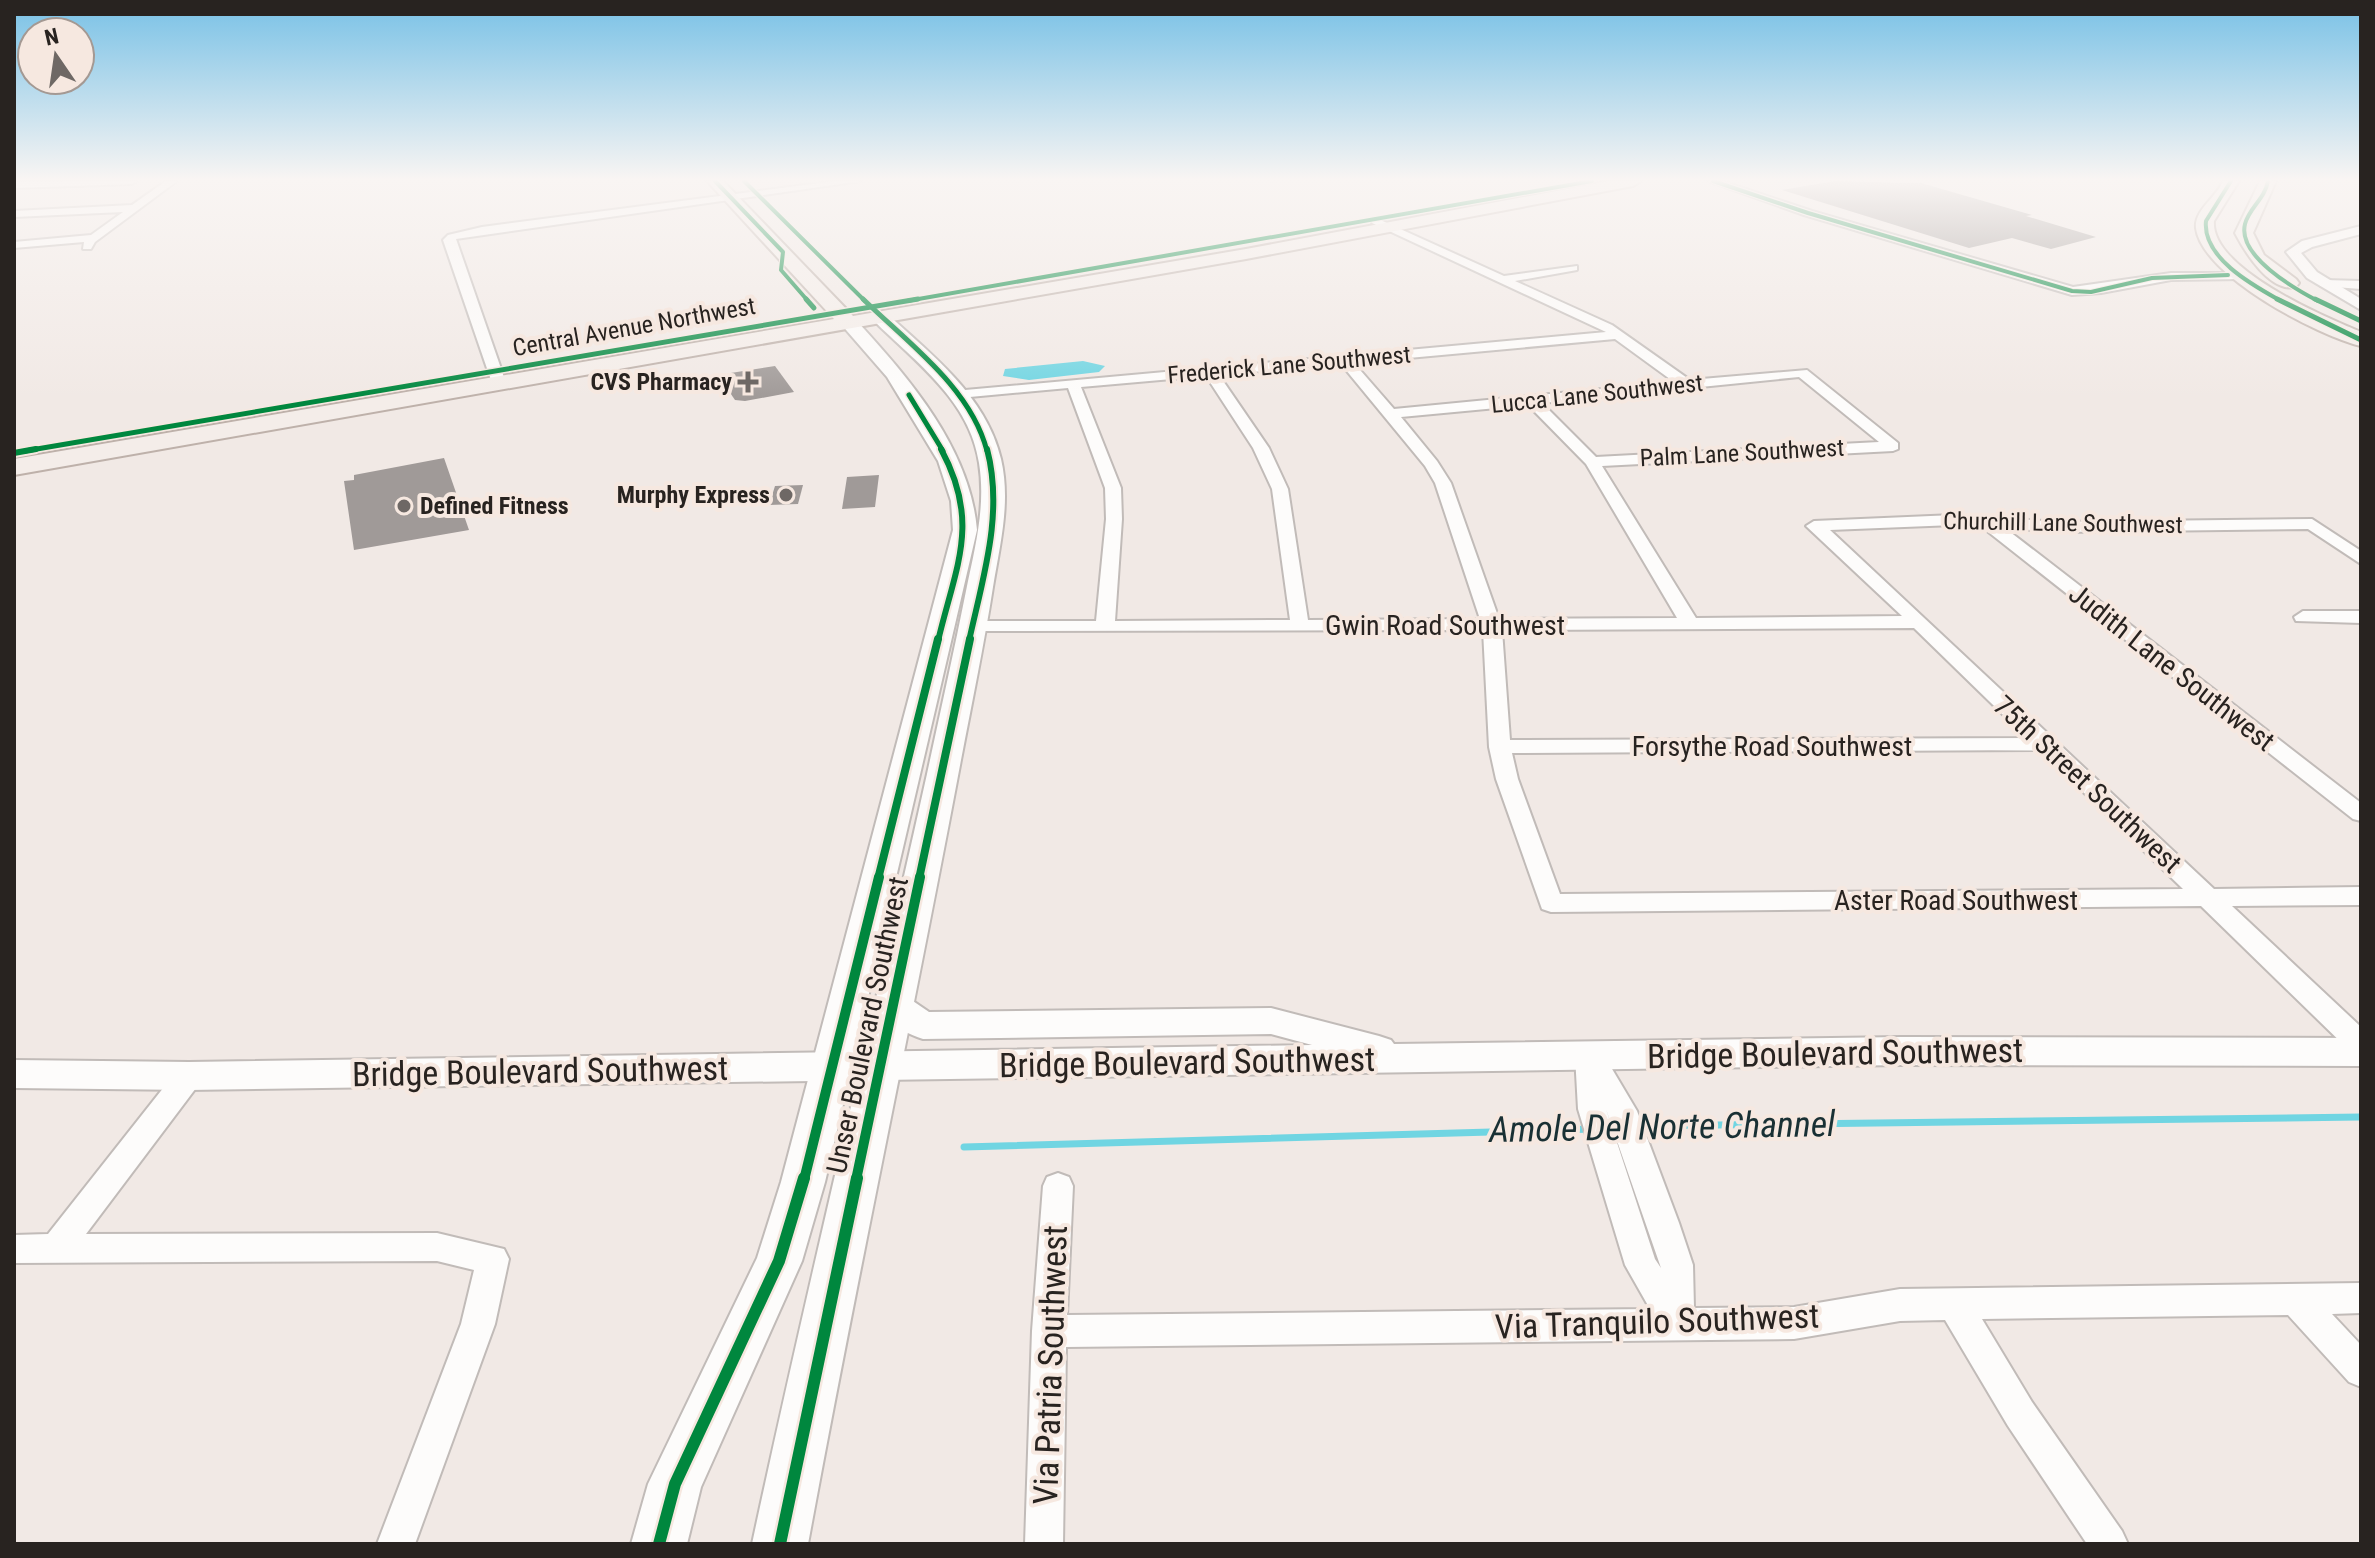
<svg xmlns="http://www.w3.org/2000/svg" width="2375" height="1558" font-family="'Roboto Condensed',sans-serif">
<rect width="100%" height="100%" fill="#f1e9e5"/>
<!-- water -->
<polygon fill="#70d5e2" points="1083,361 1105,366 1099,372 1029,380 1003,376 1005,369"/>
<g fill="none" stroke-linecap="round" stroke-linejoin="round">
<!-- stream -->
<g stroke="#70d5e2" stroke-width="7">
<polyline points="1635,1126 2361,1117"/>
<polyline points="964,1147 1592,1129"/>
</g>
</g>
<!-- building -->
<g fill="#a09a98">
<polygon points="1835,181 1921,183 2032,215 2026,216 2096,237 2051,249 2012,238 1969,248 1782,190"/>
<polygon points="775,366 794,392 745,401 735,400 718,375"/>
<polygon points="444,458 469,530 354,550 344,481 354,480 354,475"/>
<polygon points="879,475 875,507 842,509 847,477"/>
<polygon points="803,485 798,504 769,505 775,486"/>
</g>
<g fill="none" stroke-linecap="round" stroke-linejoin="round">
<defs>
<g id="minor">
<polygon points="137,181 132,184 14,188 14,182"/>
<polygon points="166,181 177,181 95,242 91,249 83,249 84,242 14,248 14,242 91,235 123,212 14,217 14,211 132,205"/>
<polygon points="836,181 861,181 456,239 506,383 499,387 492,383 443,240 448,235 482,227"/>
<polygon points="1708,181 1722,181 1812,211 2073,287 2171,273 2243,273 2249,276 2243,279 2171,280 2101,293 2072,295 1804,215"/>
<path d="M1376,218L1504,276L1577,266V270L1515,281L1612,325L1690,380L1807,370L1898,443V449L1893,451L1602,466L1696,618L1902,616L1806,526L1814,521L1954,515L2059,522L2312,519L2361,551V564L2308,529L2059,532L2005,528L2361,803V821L2353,819L1982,527L1954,525L1830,530L2214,889L2361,887V905L2232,906L2361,1027V1055L2351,1052L2201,906L1551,912L1542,909L1496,779L1489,747L1483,630L966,631L964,627L966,623L973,621H1096L1106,519L1105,488L1068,388L959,398L952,394L954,391L1606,332L1372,223V219ZM1615,339L1674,382L1394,409L1354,363ZM1341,364L1425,466L1435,483L1480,619L1308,620L1288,489L1269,448L1219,375ZM1206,376L1253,448L1272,489L1290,620L1115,621L1122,519L1121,488L1081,387ZM1799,377L1879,442L1596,457L1542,403ZM1528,405L1586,464L1677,618L1499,619L1451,483L1437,461L1401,417ZM1914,628L2027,738L1510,740L1502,630ZM2040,750L2183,889L1560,894L1518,779L1512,753Z"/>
<polygon points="2325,280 2361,281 2361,289 2321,286 2319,284"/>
<polygon points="2303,611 2361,611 2361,623 2296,621 2294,617"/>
<path d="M1589,1044L1599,1047L1637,1111L1679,1223L1693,1265L1694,1308L1794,1307L1900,1289L2361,1283V1313L2332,1314L2361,1345V1387L2349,1382L2288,1315L1982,1319L2032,1402L2122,1531L2128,1544H2087L2008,1426L1945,1320L1900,1321L1794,1339L1066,1347L1063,1544H1025L1032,1331L1043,1186L1047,1177L1058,1173L1069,1177L1073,1186L1067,1315L1650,1309L1625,1265L1578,1109L1575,1055L1579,1047ZM1606,1109L1661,1268L1655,1259Z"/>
<polygon points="189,1065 199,1068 203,1076 199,1084 86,1234 437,1233 504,1249 509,1259 495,1324 415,1544 377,1544 461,1324 474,1270 437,1261 14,1263 14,1235 48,1234 179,1068"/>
</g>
<g id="tertiary">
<polygon points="2361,226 2361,234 2312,247 2301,253 2317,272 2361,299 2361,310 2307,278 2286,252 2302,241"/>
<path d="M895,993L907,997L929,1012L1271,1008L1379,1036L1391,1040L1394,1044L1902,1037L2361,1038V1066L1902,1065L189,1090L14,1088V1060L189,1062L1312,1045L1271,1034L923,1039C906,1034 887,1022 878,1006L883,997Z"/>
</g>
<g id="secondary">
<path d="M880,312L886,313C932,355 986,396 1001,459C1011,502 1000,544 993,587C984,645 972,702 961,760C912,1021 856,1282 808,1544H752C807,1287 870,1031 927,774C940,713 954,652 966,591C975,547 986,507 979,463C970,401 916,362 874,321L871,317Z"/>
<path d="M849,318L855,319C909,378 970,448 977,530L825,1182L802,1261L701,1487L687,1544H631L648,1484L757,1258L781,1182L953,530L951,501L938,461L887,377L840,323Z"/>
</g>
<g id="primary">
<polygon points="707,181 723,181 853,316 1246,249 1609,181 1641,181 1633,186 1246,259 14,475 14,459 834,319"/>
<path d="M2223,181H2239L2214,221C2210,268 2324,317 2361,332V346C2319,336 2202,276 2196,228C2194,210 2217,197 2223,181Z"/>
<path d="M2260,181H2276L2253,233L2264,255L2296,279L2299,283L2296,287C2270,293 2245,252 2235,233Z"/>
</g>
</defs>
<!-- minor casing -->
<use href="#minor" stroke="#c1bbb8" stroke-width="4"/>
<!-- tertiary casing -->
<use href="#tertiary" stroke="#c1bbb8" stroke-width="4"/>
<!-- secondary casing -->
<use href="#secondary" stroke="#c1bbb8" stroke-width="4"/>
<!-- primary casing -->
<use href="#primary" stroke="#beb1aa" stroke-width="4"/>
<!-- minor -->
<use href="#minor" fill="#fdfcfb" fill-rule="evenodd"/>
<!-- tertiary -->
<use href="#tertiary" fill="#fdfcfb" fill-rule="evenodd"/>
<!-- secondary -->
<use href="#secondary" fill="#fdfcfb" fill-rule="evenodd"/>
<!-- primary -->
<use href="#primary" fill="#f4ede9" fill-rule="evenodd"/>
<defs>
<g id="cycleway-far5">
<polyline points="715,181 783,252 781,270 808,301"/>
<polyline points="744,181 865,301"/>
<polyline points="1713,181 1808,213 2072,291 2091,292 2152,278 2228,275"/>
<path d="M2231,181L2206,221C2202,258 2254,286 2281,301"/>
<path d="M2268,181C2265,199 2249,208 2245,224C2237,256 2295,289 2318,301"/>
<polyline points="907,301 1592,181"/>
</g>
<g id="cycleway-far4">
<polyline points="806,299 814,308"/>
<path d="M863,299C908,343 971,388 987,451"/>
<polyline points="2277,299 2361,340"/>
<polyline points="2315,299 2361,321"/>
<polyline points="909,395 943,451"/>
<polyline points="25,451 918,299"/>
</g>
<g id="cycleway-far3">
<polyline points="14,453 36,449"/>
<path d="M938,641C956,565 981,523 941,449"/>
<path d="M969,641C983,577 1004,513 987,449"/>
</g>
<g id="cycleway-far2">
<polyline points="878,879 938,639"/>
<polyline points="919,879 970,639"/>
</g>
<g id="cycleway-far1">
<polyline points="804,1180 879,877"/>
<polyline points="856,1180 920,877"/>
</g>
<g id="cycleway">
<polyline points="659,1544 675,1484 779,1261 804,1178"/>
<polyline points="780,1544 857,1178"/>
</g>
</defs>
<!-- cycleway-far5 casing -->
<use href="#cycleway-far5" stroke="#f6e8e0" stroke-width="6"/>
<!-- cycleway-far4 casing -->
<use href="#cycleway-far4" stroke="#f6e8e0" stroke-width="8"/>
<!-- cycleway-far3 casing -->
<use href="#cycleway-far3" stroke="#f6e8e0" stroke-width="10"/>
<!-- cycleway-far2 casing -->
<use href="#cycleway-far2" stroke="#f6e8e0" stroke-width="13"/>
<!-- cycleway-far1 casing -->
<use href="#cycleway-far1" stroke="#f6e8e0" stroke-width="15"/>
<!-- cycleway casing -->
<use href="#cycleway" stroke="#f6e8e0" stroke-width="17"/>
<!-- cycleway-far5 -->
<use href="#cycleway-far5" stroke="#00873e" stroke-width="4"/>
<!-- cycleway-far4 -->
<use href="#cycleway-far4" stroke="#00873e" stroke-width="5"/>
<!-- cycleway-far3 -->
<use href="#cycleway-far3" stroke="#00873e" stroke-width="6"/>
<!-- cycleway-far2 -->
<use href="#cycleway-far2" stroke="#00873e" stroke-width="8"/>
<!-- cycleway-far1 -->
<use href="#cycleway-far1" stroke="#00873e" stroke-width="10"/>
<!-- cycleway -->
<use href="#cycleway" stroke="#00873e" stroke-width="12"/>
</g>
<!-- sky -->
<linearGradient id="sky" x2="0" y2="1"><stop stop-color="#78c1e6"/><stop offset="0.45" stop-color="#f9f5f3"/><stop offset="1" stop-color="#f9f5f3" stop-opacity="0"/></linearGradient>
<rect width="2375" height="399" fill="url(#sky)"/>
<!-- markers -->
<g fill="#6e6865" stroke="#f6e8e0" stroke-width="3">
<path d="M744 370h8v8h8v8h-8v8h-8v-8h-8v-8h8z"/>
<circle cx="786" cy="495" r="8"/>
<circle cx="404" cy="506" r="8"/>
</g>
<g text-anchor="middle" stroke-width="8" stroke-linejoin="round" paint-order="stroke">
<!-- far-street labels -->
<g font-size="24" fill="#282320" stroke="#f6e8e0">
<text transform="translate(634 327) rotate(-10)" y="8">Central Avenue Northwest</text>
<text transform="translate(1289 365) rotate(-5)" y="8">Frederick Lane Southwest</text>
<text transform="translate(1597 394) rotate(-6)" y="8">Lucca Lane Southwest</text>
<text transform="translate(1742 453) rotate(-3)" y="8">Palm Lane Southwest</text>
<text transform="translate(2063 523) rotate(1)" y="8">Churchill Lane Southwest</text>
</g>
<!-- far-poi labels -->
<g font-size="24" font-weight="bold" fill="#282320" stroke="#f6e8e0" text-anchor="end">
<text x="732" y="390">CVS Pharmacy</text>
<text x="770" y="503">Murphy Express</text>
<text x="420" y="514" text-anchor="start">Defined Fitness</text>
</g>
<!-- street labels -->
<g font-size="28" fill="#282320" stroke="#f6e8e0">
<text x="1445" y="635">Gwin Road Southwest</text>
<text transform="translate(2172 667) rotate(38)" y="10">Judith Lane Southwest</text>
<text x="1772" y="756">Forsythe Road Southwest</text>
<text transform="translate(2088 784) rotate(43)" y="10">75th Street Southwest</text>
<text x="1956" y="910">Aster Road Southwest</text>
<text transform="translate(867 1025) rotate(-78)" y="10">Unser Boulevard Southwest</text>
</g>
<!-- near-street labels -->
<g font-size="34" fill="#282320" stroke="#f6e8e0">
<text transform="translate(1835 1053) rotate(-1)" y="12">Bridge Boulevard Southwest</text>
<text transform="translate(1187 1062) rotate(-1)" y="12">Bridge Boulevard Southwest</text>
<text transform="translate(540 1071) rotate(-1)" y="12">Bridge Boulevard Southwest</text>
<text transform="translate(1657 1321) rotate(-2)" y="12">Via Tranquilo Southwest</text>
<text transform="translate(1050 1365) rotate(-88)" y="12">Via Patria Southwest</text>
</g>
<!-- near-water labels -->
<g font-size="36" font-style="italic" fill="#193034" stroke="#f6e8e0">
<text transform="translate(1662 1126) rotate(-1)" y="13">Amole Del Norte Channel</text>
</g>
</g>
<!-- border -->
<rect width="2375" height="1558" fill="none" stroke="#282320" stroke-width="32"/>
<!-- north arrow -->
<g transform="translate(56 56) rotate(347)"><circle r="38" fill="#f6e8e0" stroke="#a49993" stroke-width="2"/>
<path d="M0-6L14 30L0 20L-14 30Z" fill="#6e6865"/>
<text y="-12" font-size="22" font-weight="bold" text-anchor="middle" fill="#282320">N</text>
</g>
</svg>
